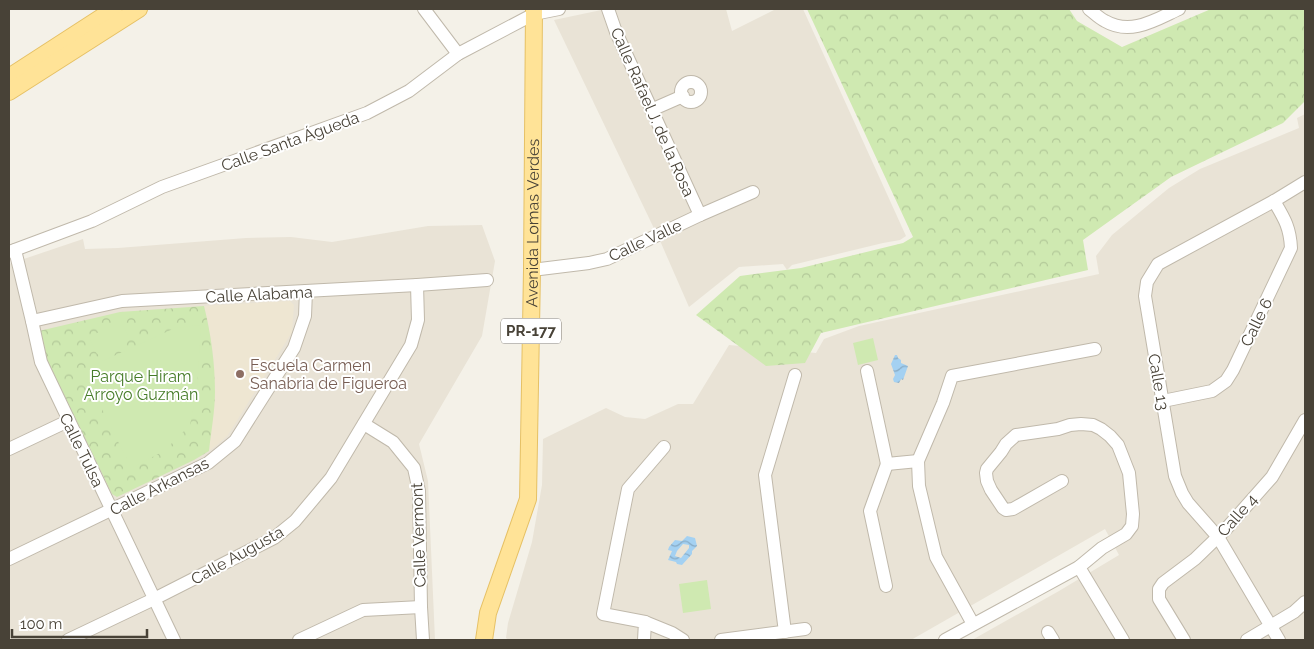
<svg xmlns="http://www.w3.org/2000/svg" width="1314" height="649" font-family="Raleway,sans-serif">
<defs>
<pattern id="forest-crowns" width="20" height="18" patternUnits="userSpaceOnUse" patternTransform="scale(1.25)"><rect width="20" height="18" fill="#cfe9b1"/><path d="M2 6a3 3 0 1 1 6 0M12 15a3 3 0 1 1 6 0" fill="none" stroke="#b3c999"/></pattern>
<pattern id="water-waves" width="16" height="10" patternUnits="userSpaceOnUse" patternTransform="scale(1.25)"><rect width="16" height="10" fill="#a4d1f2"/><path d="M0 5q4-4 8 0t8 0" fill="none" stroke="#88abc5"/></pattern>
</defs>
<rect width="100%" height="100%" fill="#f4f1e8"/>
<!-- residential -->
<g fill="#e9e3d6">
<polygon points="606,9 726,9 732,31 776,9 803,9 906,236 900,240 883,243 792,265 787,270 783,264 739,267 689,307 661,243 554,20"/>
<polygon points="1305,114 1305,640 972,640 1059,591 1119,555 1105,529 911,640 508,640 506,638 508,623 532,542 542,485 543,439 606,408 625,417 645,419 678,404 693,404 729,345 816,353 824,339 859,326 1099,274 1096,256 1112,235 1169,188 1200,169 1299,128 1297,118"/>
<polygon points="482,225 495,261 482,336 419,444 428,481 435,640 9,640 9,264 83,239 85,249 118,248 246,238 291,237 332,242 428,226"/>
</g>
<!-- education -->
<polygon fill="#eee6d2" points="290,301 294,305 292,332 228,435 216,446 209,451 215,393 213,355 208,323 204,306"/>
<!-- forest -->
<g fill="url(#forest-crowns)">
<polygon points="807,9 1069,9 1077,21 1122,47 1211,9 1305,9 1305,101 1283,123 1171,177 1083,240 1088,270 821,333 805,363 766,366 696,315 740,276 801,268 903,243 913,237"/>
<path d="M204,306C211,334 215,363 215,392C215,411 211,432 209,451L194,460L117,497L112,494L44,354L39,331L120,312Z"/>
</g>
<!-- pitch -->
<g fill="#cfe9b1">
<polygon points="121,321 129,338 97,354 89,337"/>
<polygon points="201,325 197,391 190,425 164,451 131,468 83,370 175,328"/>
<polygon points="873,338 878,360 858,365 853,343"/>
<polygon points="707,580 711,609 683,613 679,584"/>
</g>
<!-- water -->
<g fill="url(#water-waves)" fill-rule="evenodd">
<polygon points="895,355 897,355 898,358 901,360 901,363 908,366 903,380 901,379 899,383 894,382 893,379 895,375 891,364"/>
<path d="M687,536L695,538L697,546L692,551V554L682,565L677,564L676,562L668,560L672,551L668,550L669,547L675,540L682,541ZM683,544L689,545V548L681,558L675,556L677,551Z"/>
</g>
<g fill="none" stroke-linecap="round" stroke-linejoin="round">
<defs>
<g id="minor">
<polyline points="424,9 458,54"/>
<polyline points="608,9 616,32 700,215"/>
<path d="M1089,9C1094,13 1099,18 1105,21C1131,36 1155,20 1179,9"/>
<circle cx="691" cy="92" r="10"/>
<polyline points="651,110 683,96"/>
<polyline points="15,250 32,321 41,362 174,640"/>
<polyline points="9,252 92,221 162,187 367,113 409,91 458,54 534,14 559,9"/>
<polyline points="532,270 589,263 607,259 700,215 753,192"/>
<polyline points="32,321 122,301 417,285 487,280"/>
<polyline points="867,371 887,464 918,461"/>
<path d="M1163,401L1212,391L1226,381L1233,370L1291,248C1290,227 1284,218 1274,201"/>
<polyline points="364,424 393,442 414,468 419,491 421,607 423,640"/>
<polyline points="9,449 68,421"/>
<polyline points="9,559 208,463 235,441 294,348 305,316 306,291"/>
<polyline points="1079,567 1123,640"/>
<polyline points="886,586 870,511 887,464"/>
<polyline points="645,622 672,633 683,640"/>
<polyline points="973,624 936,557 919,486 918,461 943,403 952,376 1095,349"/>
<polyline points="785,632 765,475 795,375"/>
<polyline points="1048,632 1053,640"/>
<polyline points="68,640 154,599 274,538 295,521 331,478 411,345 418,320 417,285"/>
<polyline points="299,640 363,610 421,607"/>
<polyline points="644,640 645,622 603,614 628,489 664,447"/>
<polyline points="721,640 805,629"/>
<polyline points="945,640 1079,567 1102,548 1126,534 1132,526 1133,514 1129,473 1118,445 1110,436 1101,429 1093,425 1081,424 1070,425 1058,429 1016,435 1006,444 1001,452 987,469 986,473 987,481 991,490 1003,508 1006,510 1013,509 1062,481"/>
<polyline points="1184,640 1159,599 1159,589 1163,583 1195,559 1226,529 1272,477 1305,420"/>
<polyline points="1247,640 1294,612 1305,602"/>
<polyline points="1279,640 1218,537 1188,503 1182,493 1175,476 1145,296 1147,282 1158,264 1274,201 1305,182"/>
</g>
<g id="major">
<polyline points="9,77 114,9"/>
<polyline points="9,92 139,9"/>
<path id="s1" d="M484,640L488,613L528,499L532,270L534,9"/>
</g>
</defs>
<!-- minor casing -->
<use href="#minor" stroke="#c0b9ab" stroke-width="14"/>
<!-- major casing -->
<use href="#major" stroke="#e6c165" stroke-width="18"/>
<!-- minor -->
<use href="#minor" stroke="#fff" stroke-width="12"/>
<!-- major -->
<use href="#major" stroke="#ffe397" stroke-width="16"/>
</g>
<!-- markers -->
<circle fill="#8d6e63" stroke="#fff" stroke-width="2" cx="240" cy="374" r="5"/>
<g text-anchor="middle" stroke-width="4" stroke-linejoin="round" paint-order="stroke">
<!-- shield labels -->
<rect fill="#fff" stroke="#7f7b73" stroke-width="1" x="501" y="318.5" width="60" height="25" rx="4"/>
<g font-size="15" font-weight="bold" fill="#484237">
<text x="531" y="336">PR-177</text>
</g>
<!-- street labels -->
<g font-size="16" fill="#484237" stroke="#fff">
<text transform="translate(653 112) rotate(66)" y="6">Calle Rafael J. de la Rosa</text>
<text transform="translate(290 141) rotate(-20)" y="6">Calle Santa Águeda</text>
<text dy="6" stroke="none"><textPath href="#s1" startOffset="424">Avenida Lomas Verdes</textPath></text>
<text transform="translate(645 240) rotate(-25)" y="6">Calle Valle</text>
<text transform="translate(259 294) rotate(-3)" y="6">Calle Alabama</text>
<text transform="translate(1256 322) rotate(-64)" y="6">Calle 6</text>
<text transform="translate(1159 382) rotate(80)" y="6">Calle 13</text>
<text transform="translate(82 450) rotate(64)" y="6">Calle Tulsa</text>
<text transform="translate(159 486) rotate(-27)" y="6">Calle Arkansas</text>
<text transform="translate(1237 515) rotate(-48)" y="6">Calle 4</text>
<text transform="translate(418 535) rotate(-92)" y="6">Calle Vermont</text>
<text transform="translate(237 555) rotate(-29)" y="6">Calle Augusta</text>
</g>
<!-- education labels -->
<g font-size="16" fill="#785e54" stroke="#fff" text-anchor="start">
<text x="250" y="371">Escuela Carmen<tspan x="250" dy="18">Sanabria de Figueroa</tspan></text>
</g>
<!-- park labels -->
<g font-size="16" fill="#467c28" stroke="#fff">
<text x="141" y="382">Parque Hiram<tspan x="141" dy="18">Arroyo Guzmán</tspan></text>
</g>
</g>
<!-- border -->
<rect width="1314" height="649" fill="none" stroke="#484237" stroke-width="20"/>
<!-- scale -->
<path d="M12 629v8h135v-8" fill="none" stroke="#484237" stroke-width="2.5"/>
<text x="20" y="629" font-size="15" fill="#484237" stroke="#ffffff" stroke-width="4" paint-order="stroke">100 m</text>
</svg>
